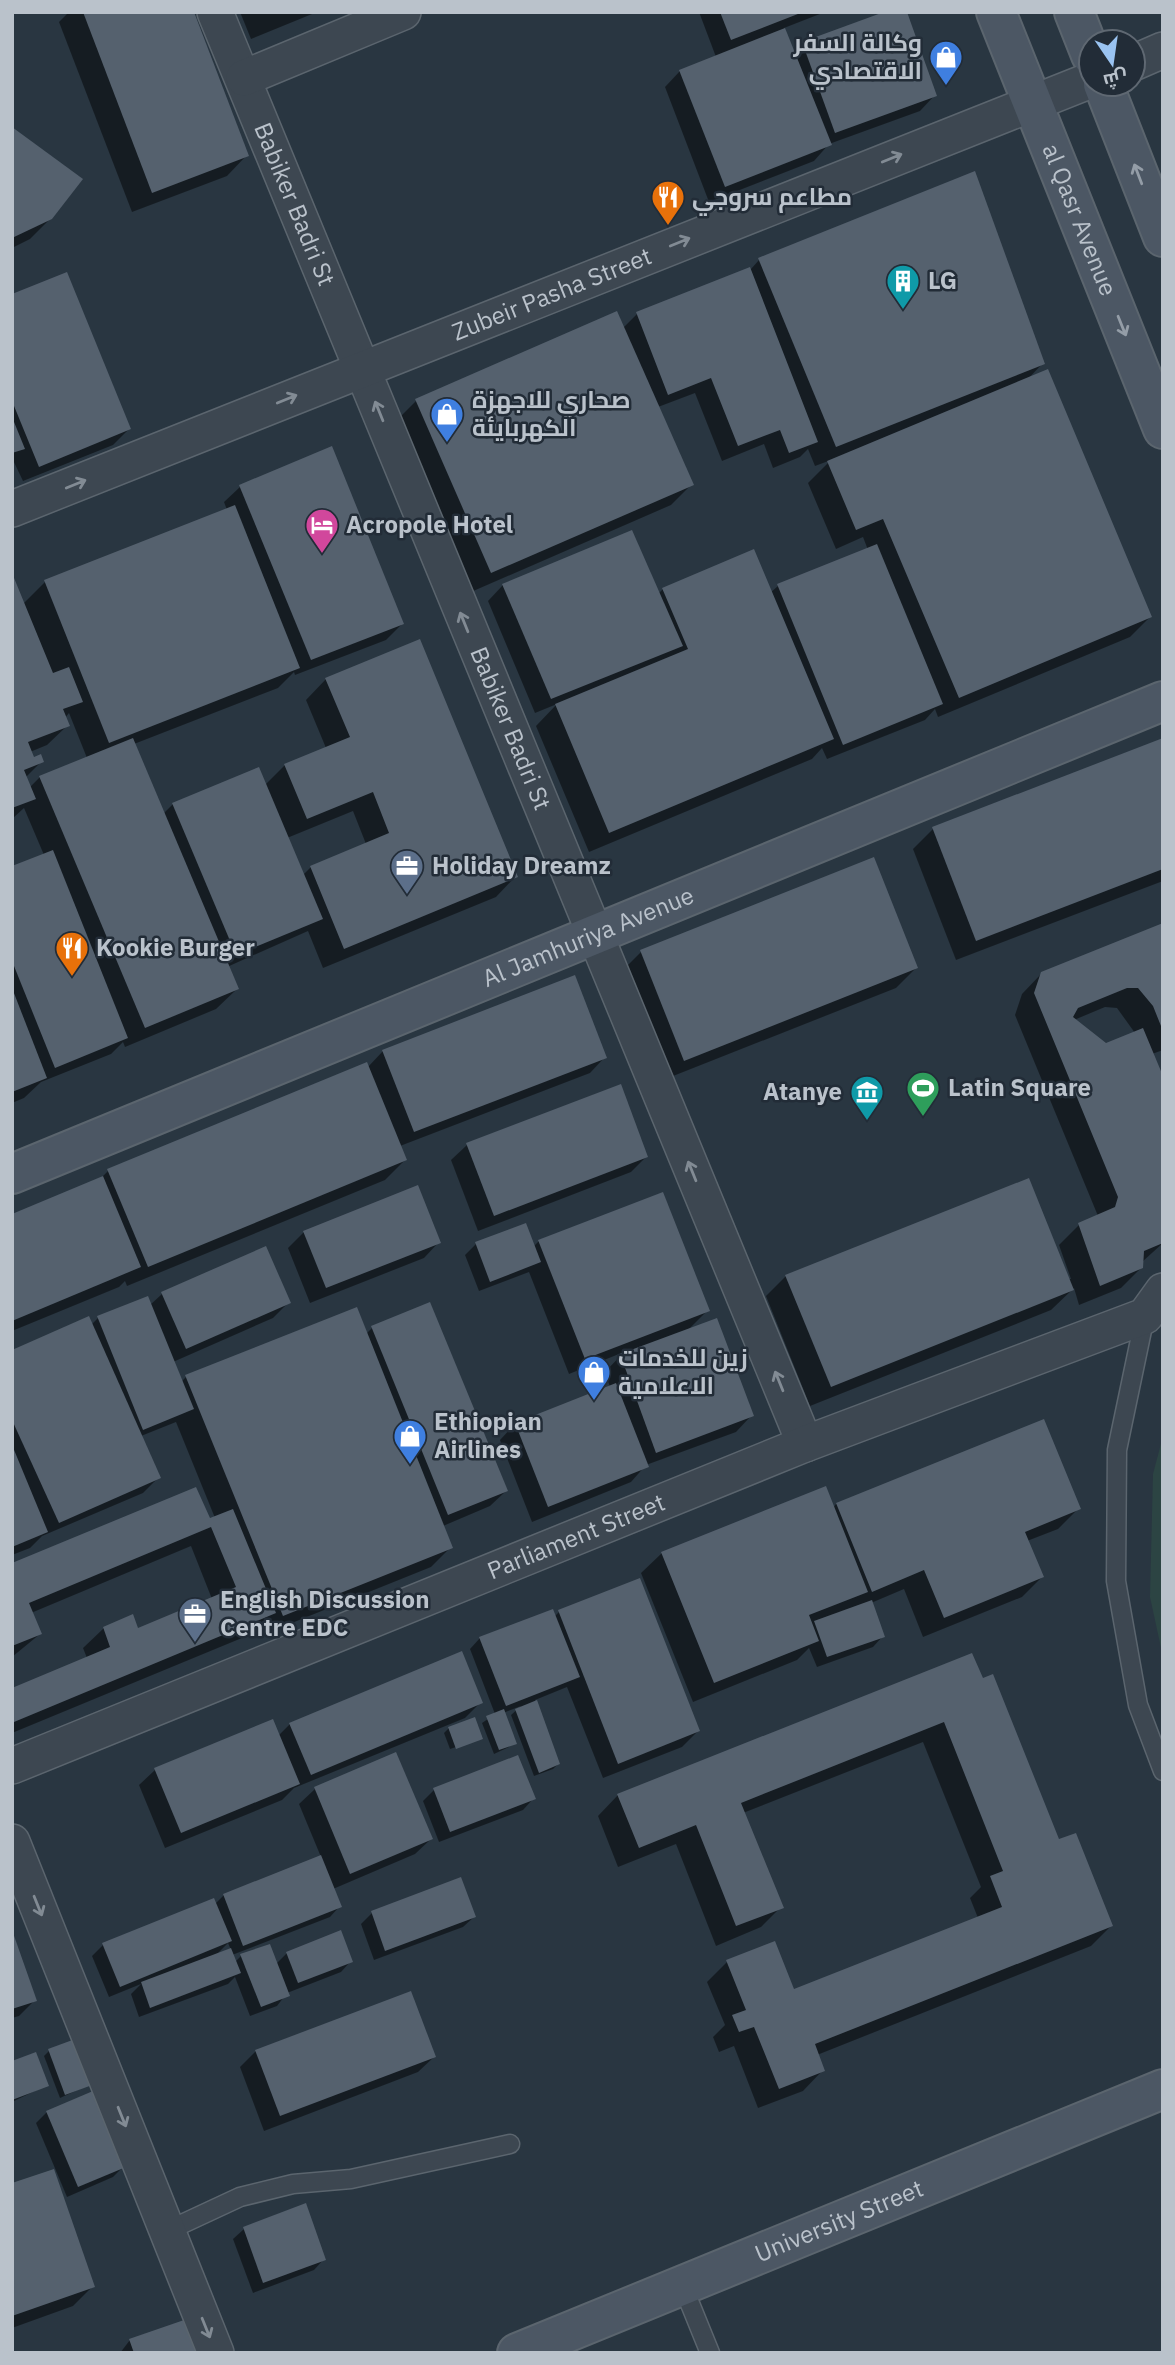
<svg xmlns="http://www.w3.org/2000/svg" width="1175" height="2365" font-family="'IBM Plex Sans',Cairo,sans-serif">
<rect width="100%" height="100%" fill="#293641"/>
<!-- green -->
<polygon fill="#2c4443" points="1163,1436 1163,1657 1150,1597 1153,1474"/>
<!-- shadow -->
<g fill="#0007" fill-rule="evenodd">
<polygon points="69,12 192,12 247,155 227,176 132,212 59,22"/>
<polygon points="240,12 317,12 251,39"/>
<polygon points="699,12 825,12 784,28 793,53 803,44 889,12 935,95 920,111 829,144 814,161 709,202 665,87 680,71 716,57"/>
<polygon points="12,129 51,218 30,239 12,248"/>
<polygon points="759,260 1043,363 1027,380 1150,617 1130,637 938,717 935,709 925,720 827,759 822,748 812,759 589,852 536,726 557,704 535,713 488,601 503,585 658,594 663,589 770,593 778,586 868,550 863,537 836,549 808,483 831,460 815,466 808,449 800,457 773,468 764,444 722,461 695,393 658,407 692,484 671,505 471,592 396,421 416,401 623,328 637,314 751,269"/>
<polygon points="12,296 129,429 113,445 23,481 12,458"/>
<path d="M331,449L402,624L386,640L295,675L294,672L278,688L134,744L163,814L173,804L265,785L285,765L326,748L306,700L326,679L516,876L496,897L323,968L308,931L227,967L237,989L216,1009L125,1047L123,1042L111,1054L41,1082L24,1098L12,1103V868L44,855L24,808L12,819V577L23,604L45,582L227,510L224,502L240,487ZM69,713L87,758L40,777L29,788L25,778L42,761L33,760L30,752L47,745L68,725L65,718ZM353,811L366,844L311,867L303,875L287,838Z"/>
<polygon points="1163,740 1163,881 956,960 913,849 933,829"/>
<path d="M1163,925V1050L1152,1054L1163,1081V1243L1142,1262V1267L1121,1288L1079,1305L1074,1288L1051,1310L810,1406L766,1296L786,1276L1071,1279L1059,1245L1079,1225L1098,1216L1015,1015L1022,994L1042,973ZM1105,1007L1117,1008L1135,1033L1106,1045L1074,1020Z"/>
<polygon points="641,952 916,968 896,988 663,1080 621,972"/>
<polygon points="383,1051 605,1057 590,1073 400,1146 405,1160 385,1180 127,1286 125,1281 119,1287 12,1331 12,1216 99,1180 108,1171 367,1068"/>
<polygon points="467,1145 646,1157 631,1172 478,1231 451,1160"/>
<polygon points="304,1232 439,1242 424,1258 310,1303 288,1248"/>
<polygon points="539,1241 708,1310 687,1331 751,1416 736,1432 646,1465 631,1482 532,1522 500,1440 515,1424 610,1387 605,1372 624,1352 569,1374 529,1272 479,1291 465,1255 476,1244 533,1247"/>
<polygon points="162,1294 289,1302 273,1318 173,1362 181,1382 186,1377 366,1334 372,1328 429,1304 506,1491 490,1506 443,1526 451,1547 431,1567 262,1635 259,1628 254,1633 12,1733 12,1689 87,1658 83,1648 104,1628 137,1630 212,1599 191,1546 31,1613 40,1634 12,1657 12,1565 215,1518 176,1422 141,1436 159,1477 143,1493 42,1536 30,1548 12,1555 12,1352 91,1325 98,1318 150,1305"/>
<polygon points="836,1504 1079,1508 1058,1529 1027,1541 1042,1577 1022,1597 923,1637 904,1589 871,1603 883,1636 873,1647 817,1667 809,1648 797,1660 693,1702 641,1573 662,1553 833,1508"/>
<polygon points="559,1612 698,1731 682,1747 603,1778 567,1687 535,1700 558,1764 553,1769 534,1776 511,1715 521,1706 503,1713 515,1744 494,1754 482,1723 495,1714 470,1649 480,1638 554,1617"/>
<polygon points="971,1655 1058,1841 1111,1926 1091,1946 817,2055 823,2070 803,2091 758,2108 734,2046 719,2052 713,2037 725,2025 707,1982 727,1962 793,1991 978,1918 970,1898 981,1887 923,1742 743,1813 781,1907 761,1927 716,1946 676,1844 618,1867 598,1816 618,1795"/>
<polygon points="481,1702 465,1718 294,1788 282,1800 165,1848 139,1785 155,1770 278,1736 290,1724"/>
<polygon points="449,1728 481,1739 450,1749 444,1733"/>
<path d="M395,1755L431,1839L415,1854L333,1889L340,1906L330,1917L232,1955L235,1962L241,1956L276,1964L287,1953L351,1961L341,1972L287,1993L277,2006L250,2016L235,1977L228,1984L139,2017L131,1994L141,1984L109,1997L92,1956L103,1945L215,1904L224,1895L321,1857L299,1804L315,1789ZM228,1943L231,1950L215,1956Z"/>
<polygon points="434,1790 533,1799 523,1810 439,1842 423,1801"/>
<polygon points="460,1880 474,1917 463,1927 374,1960 361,1924 372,1913"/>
<polygon points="12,1934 35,2000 19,2016 12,2018"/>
<polygon points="49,2051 93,2083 60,2098 44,2056"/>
<polygon points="256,2051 434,2057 418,2072 264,2131 240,2067"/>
<polygon points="12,2063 47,2085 12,2102"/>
<polygon points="47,2112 124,2166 113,2177 67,2197 36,2123"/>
<polygon points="12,2185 93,2286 73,2306 12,2328"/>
<polygon points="305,2206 324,2259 314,2270 253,2293 233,2239 244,2229"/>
<polygon points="130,2340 197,2353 120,2353"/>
</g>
<!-- building -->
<g fill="#55616e">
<polygon points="83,12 194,12 249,156 152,193"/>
<polygon points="720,12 803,12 731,40"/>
<polygon points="884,12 907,12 937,96 835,133 802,42"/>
<polygon points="785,28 832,145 725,187 679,70"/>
<polygon points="12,127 83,179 52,219 12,238"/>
<polygon points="975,171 1045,364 836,447 758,258"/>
<polygon points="750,267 818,442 789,453 780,430 738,446 711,378 668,395 636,312"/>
<polygon points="67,272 131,429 39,467 12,401 12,294"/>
<polygon points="617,311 694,485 491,573 415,399"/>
<polygon points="1048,369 1152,617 959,698 883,519 856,530 827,461"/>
<polygon points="12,417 25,449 12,453"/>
<polygon points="332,446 404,624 311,660 239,485"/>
<polygon points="235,505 300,668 109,743 44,580"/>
<polygon points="632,530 683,646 551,699 502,584"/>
<polygon points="877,544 943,704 843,745 777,584"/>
<polygon points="754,549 834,739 609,833 555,704 688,649 662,588"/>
<polygon points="12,573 53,673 69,667 83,702 63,709 70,726 28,742 34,757 41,754 44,762 24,770 36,799 12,808"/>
<polygon points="420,639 518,877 344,949 310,866 389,833 373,792 307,819 284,764 350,737 325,678"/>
<polygon points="133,738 239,989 145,1028 39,776"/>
<polygon points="1163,738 1163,869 976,941 932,827"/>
<polygon points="259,767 323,919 236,955 172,803"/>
<polygon points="53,850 128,1038 55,1068 12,961 12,866"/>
<polygon points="874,857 918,968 684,1061 640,950"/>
<polygon points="1163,923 1163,1031 1153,1006 1138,988 1127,988 1078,1008 1073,1017 1106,1043 1143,1028 1163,1076 1163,1243 1144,1251 1143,1268 1100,1286 1078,1223 1115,1207 1118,1197 1034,993 1041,972"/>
<polygon points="575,975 607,1058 414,1132 382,1050"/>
<polygon points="12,988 47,1078 12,1092"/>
<polygon points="367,1062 407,1160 148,1267 107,1169"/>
<polygon points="621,1084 648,1157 494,1216 466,1143"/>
<polygon points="103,1176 141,1267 12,1321 12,1214"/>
<polygon points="1029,1178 1074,1290 831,1387 785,1275"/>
<polygon points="418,1185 441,1243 326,1288 303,1231"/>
<polygon points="663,1192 710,1311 585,1359 538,1240"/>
<polygon points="526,1223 541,1262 490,1282 475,1242"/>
<polygon points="266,1246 291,1303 186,1349 161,1292"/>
<polygon points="148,1296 194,1409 143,1430 97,1316"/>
<polygon points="430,1302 508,1491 448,1515 371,1326"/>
<polygon points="357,1307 453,1548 283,1616 185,1375"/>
<polygon points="89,1316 161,1478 59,1523 12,1420 12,1350"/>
<polygon points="717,1318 754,1416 656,1453 620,1354"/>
<polygon points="616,1383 649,1467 548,1507 515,1423"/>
<polygon points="1044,1419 1081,1509 1025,1532 1044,1577 944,1618 924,1570 872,1592 836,1503"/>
<polygon points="12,1445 48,1532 12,1547"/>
<polygon points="826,1486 868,1592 809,1615 819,1641 714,1683 661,1552"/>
<polygon points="196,1487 210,1518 233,1509 276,1613 14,1722 12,1688 110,1647 103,1627 133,1614 138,1628 236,1587 211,1527 29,1603 42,1634 12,1646 12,1563"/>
<polygon points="640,1578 700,1731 618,1764 558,1610"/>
<polygon points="872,1600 885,1637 827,1657 814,1621"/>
<polygon points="553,1609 580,1677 506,1706 479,1637"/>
<polygon points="462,1651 483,1703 311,1775 289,1723"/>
<polygon points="972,1653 983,1678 993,1674 1059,1839 1076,1833 1113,1926 815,2044 825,2071 779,2089 754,2027 739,2032 732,2015 746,2010 726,1960 775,1941 794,1989 1002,1907 990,1876 1003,1871 944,1722 741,1803 784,1908 736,1926 696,1825 639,1848 617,1794"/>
<polygon points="537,1700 560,1764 539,1773 515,1709"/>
<polygon points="504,1709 517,1744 499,1750 486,1716"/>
<polygon points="475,1717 483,1739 456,1749 448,1727"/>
<polygon points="273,1719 300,1784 181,1833 154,1768"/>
<polygon points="396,1752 433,1839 350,1874 314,1787"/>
<polygon points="518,1755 536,1799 450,1832 433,1788"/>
<polygon points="321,1855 342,1907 243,1946 223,1894"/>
<polygon points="461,1877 476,1917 385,1951 371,1911"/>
<polygon points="214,1898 232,1941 120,1987 102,1943"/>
<polygon points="12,1930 37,2001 12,2009"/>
<polygon points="341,1930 353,1962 298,1983 286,1952"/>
<polygon points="270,1944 290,1996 261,2007 240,1954"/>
<polygon points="231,1948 241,1973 150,2008 141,1982"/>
<polygon points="411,1991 436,2057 280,2116 255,2050"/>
<polygon points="78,2038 95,2084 65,2095 48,2049"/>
<polygon points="36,2052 49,2086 12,2100 12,2061"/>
<polygon points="93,2091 126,2167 78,2187 46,2111"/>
<polygon points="54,2169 95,2287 12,2316 12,2183"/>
<polygon points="306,2203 326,2260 263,2283 243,2227"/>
<polygon points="187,2319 199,2353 134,2353 129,2339"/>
</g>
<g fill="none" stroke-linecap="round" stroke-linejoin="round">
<defs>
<g id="lane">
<polyline points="1145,1316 1117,1450 1116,1581 1138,1705 1163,1771"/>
<polyline points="167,2231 240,2197 293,2184 351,2179 510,2144"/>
<polyline points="682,2284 710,2353"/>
</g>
<g id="street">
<path id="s1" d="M215,12L805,1444"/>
<polyline points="1133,63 1163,50"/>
<polyline points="244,78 403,12"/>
<path id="s2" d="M12,509L1091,80"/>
<path id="s3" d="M12,1766L805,1444L1145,1316L1163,1291"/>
<polyline points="12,1842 216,2353"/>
</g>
<g id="secondary">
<path id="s4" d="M996,12L1163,429"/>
<polyline points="1074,12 1091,55"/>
<polyline points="1103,84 1163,237"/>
<path id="s5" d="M12,1174L1163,701"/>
<path id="s6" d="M517,2353L1163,2089"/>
</g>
</defs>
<!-- lane casing -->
<use href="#lane" stroke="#5b656e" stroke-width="21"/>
<!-- street casing -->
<use href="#street" stroke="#5b656e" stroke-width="38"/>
<!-- secondary casing -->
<use href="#secondary" stroke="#5b656e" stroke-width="42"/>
<!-- lane -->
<use href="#lane" stroke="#3d4751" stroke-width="18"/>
<!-- street -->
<use href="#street" stroke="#3d4751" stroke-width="35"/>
<!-- secondary -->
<use href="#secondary" stroke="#4c5764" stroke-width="38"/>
</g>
<!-- one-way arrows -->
<defs><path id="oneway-shaft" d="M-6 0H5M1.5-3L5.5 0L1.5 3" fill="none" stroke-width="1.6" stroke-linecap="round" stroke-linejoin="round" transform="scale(1.75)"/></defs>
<g stroke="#828b94">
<use href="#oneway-shaft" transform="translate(892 158) rotate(-22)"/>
<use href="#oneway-shaft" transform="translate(680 242) rotate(-22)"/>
<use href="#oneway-shaft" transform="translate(287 399) rotate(-22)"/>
<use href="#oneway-shaft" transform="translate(379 411) rotate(-112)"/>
<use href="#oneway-shaft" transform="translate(76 484) rotate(-22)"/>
<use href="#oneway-shaft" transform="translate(464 622) rotate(-112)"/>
<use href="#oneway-shaft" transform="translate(692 1171) rotate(-112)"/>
<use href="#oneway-shaft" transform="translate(779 1381) rotate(-112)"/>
<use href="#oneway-shaft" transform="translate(38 1906) rotate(68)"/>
<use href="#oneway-shaft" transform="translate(122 2117) rotate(68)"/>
<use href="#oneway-shaft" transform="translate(206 2328) rotate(68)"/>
</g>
<g stroke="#949da7">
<use href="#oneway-shaft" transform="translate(1138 174) rotate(-111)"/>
<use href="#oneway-shaft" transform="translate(1122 326) rotate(68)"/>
</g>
<!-- icons -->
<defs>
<symbol id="shop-pin" viewBox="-11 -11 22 30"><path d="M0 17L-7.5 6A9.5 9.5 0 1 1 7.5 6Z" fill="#3f7fe0" stroke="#222c37"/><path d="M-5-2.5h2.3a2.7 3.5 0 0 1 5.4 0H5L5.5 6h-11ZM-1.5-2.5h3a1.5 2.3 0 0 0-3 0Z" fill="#fff"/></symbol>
<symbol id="restaurant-pin" viewBox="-11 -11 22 30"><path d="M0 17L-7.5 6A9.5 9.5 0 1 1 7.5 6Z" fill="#e8710a" stroke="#222c37"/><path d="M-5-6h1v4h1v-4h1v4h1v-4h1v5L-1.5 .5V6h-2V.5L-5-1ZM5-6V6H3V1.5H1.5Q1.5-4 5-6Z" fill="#fff"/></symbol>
<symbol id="building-pin" viewBox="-11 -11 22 30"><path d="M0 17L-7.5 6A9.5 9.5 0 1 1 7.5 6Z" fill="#0f9aa8" stroke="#222c37"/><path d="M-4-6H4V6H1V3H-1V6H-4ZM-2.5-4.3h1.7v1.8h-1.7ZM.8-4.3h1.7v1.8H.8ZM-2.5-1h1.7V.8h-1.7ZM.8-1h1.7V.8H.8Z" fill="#fff"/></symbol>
<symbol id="hotel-pin" viewBox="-11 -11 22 30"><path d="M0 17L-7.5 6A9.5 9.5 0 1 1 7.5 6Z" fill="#d1479c" stroke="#222c37"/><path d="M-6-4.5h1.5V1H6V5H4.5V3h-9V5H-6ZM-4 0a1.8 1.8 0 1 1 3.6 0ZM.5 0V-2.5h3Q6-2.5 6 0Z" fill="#fff"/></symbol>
<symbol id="office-pin" viewBox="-11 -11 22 30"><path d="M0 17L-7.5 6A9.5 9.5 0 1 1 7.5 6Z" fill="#5c6f8a" stroke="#222c37"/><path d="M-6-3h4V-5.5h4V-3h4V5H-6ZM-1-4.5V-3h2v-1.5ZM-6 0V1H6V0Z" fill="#fff"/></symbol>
<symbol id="stadium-pin" viewBox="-11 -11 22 30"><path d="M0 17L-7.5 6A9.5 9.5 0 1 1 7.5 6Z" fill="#2e9e5b" stroke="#222c37"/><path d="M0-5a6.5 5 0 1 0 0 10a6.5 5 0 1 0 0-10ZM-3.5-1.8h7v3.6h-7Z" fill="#fff"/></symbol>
<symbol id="museum-pin" viewBox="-11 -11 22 30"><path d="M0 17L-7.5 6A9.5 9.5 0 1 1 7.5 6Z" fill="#0f9aa8" stroke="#222c37"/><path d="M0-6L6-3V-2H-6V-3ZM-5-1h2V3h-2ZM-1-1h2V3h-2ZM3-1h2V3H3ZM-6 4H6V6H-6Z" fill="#fff"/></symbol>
</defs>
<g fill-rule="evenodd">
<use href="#shop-pin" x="927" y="38" width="38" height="52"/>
<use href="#restaurant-pin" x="649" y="178" width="38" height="52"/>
<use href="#building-pin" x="884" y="262" width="38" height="52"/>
<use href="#shop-pin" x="428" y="395" width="38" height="52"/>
<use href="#hotel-pin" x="303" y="506" width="38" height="52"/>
<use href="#office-pin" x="388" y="847" width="38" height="52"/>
<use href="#restaurant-pin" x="53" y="929" width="38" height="52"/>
<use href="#stadium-pin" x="904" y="1069" width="38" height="52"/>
<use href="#museum-pin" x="848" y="1073" width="38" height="52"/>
<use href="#shop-pin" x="575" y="1353" width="38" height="52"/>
<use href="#shop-pin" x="391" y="1417" width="38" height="52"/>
<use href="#office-pin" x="176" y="1595" width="38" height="52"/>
</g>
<g text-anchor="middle" stroke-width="5" stroke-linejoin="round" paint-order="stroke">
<!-- poi labels -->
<g font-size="24" font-weight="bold" fill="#bac2cb" stroke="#222c37" text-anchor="start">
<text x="922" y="51" text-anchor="end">وكالة السفر<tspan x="922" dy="28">الاقتصادي</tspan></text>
<text x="692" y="205">مطاعم سروجي</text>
<text x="928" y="289">LG</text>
<text x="472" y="408">صحاري للاجهزة<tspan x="472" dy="28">الكهربايئة</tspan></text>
<text x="346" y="533">Acropole Hotel</text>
<text x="432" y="874">Holiday Dreamz</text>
<text x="96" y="956">Kookie Burger</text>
<text x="948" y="1096">Latin Square</text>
<text x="842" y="1100" text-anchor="end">Atanye</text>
<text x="618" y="1366">زين للخدمات<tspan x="618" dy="28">الاعلامية</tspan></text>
<text x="434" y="1430">Ethiopian<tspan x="434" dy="28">Airlines</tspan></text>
<text x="220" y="1608">English Discussion<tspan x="220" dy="28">Centre EDC</tspan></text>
</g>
<!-- street labels -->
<g font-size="24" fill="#bac2cb" stroke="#222c37">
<text dy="8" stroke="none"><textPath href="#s1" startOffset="208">Babiker Badri St</textPath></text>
<text dy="8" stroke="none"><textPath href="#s4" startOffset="224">al Qasr Avenue</textPath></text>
<text dy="8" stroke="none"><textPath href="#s2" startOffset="581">Zubeir Pasha Street</textPath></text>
<text dy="8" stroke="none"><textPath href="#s1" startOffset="775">Babiker Badri St</textPath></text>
<text dy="8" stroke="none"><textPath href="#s5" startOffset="623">Al Jamhuriya Avenue</textPath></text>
<text dy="8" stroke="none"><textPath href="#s3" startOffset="609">Parliament Street</textPath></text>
<text dy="8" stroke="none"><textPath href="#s6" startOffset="348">University Street</textPath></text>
</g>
</g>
<!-- border -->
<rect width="1175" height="2365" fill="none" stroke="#bac2cb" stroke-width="28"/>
<!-- north arrow -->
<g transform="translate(1112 63) rotate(167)"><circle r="33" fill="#222c37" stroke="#5f6872" stroke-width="2"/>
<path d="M0-5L12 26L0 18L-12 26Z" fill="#9ac3f1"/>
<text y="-10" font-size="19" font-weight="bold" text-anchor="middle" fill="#bac2cb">ش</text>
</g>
</svg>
